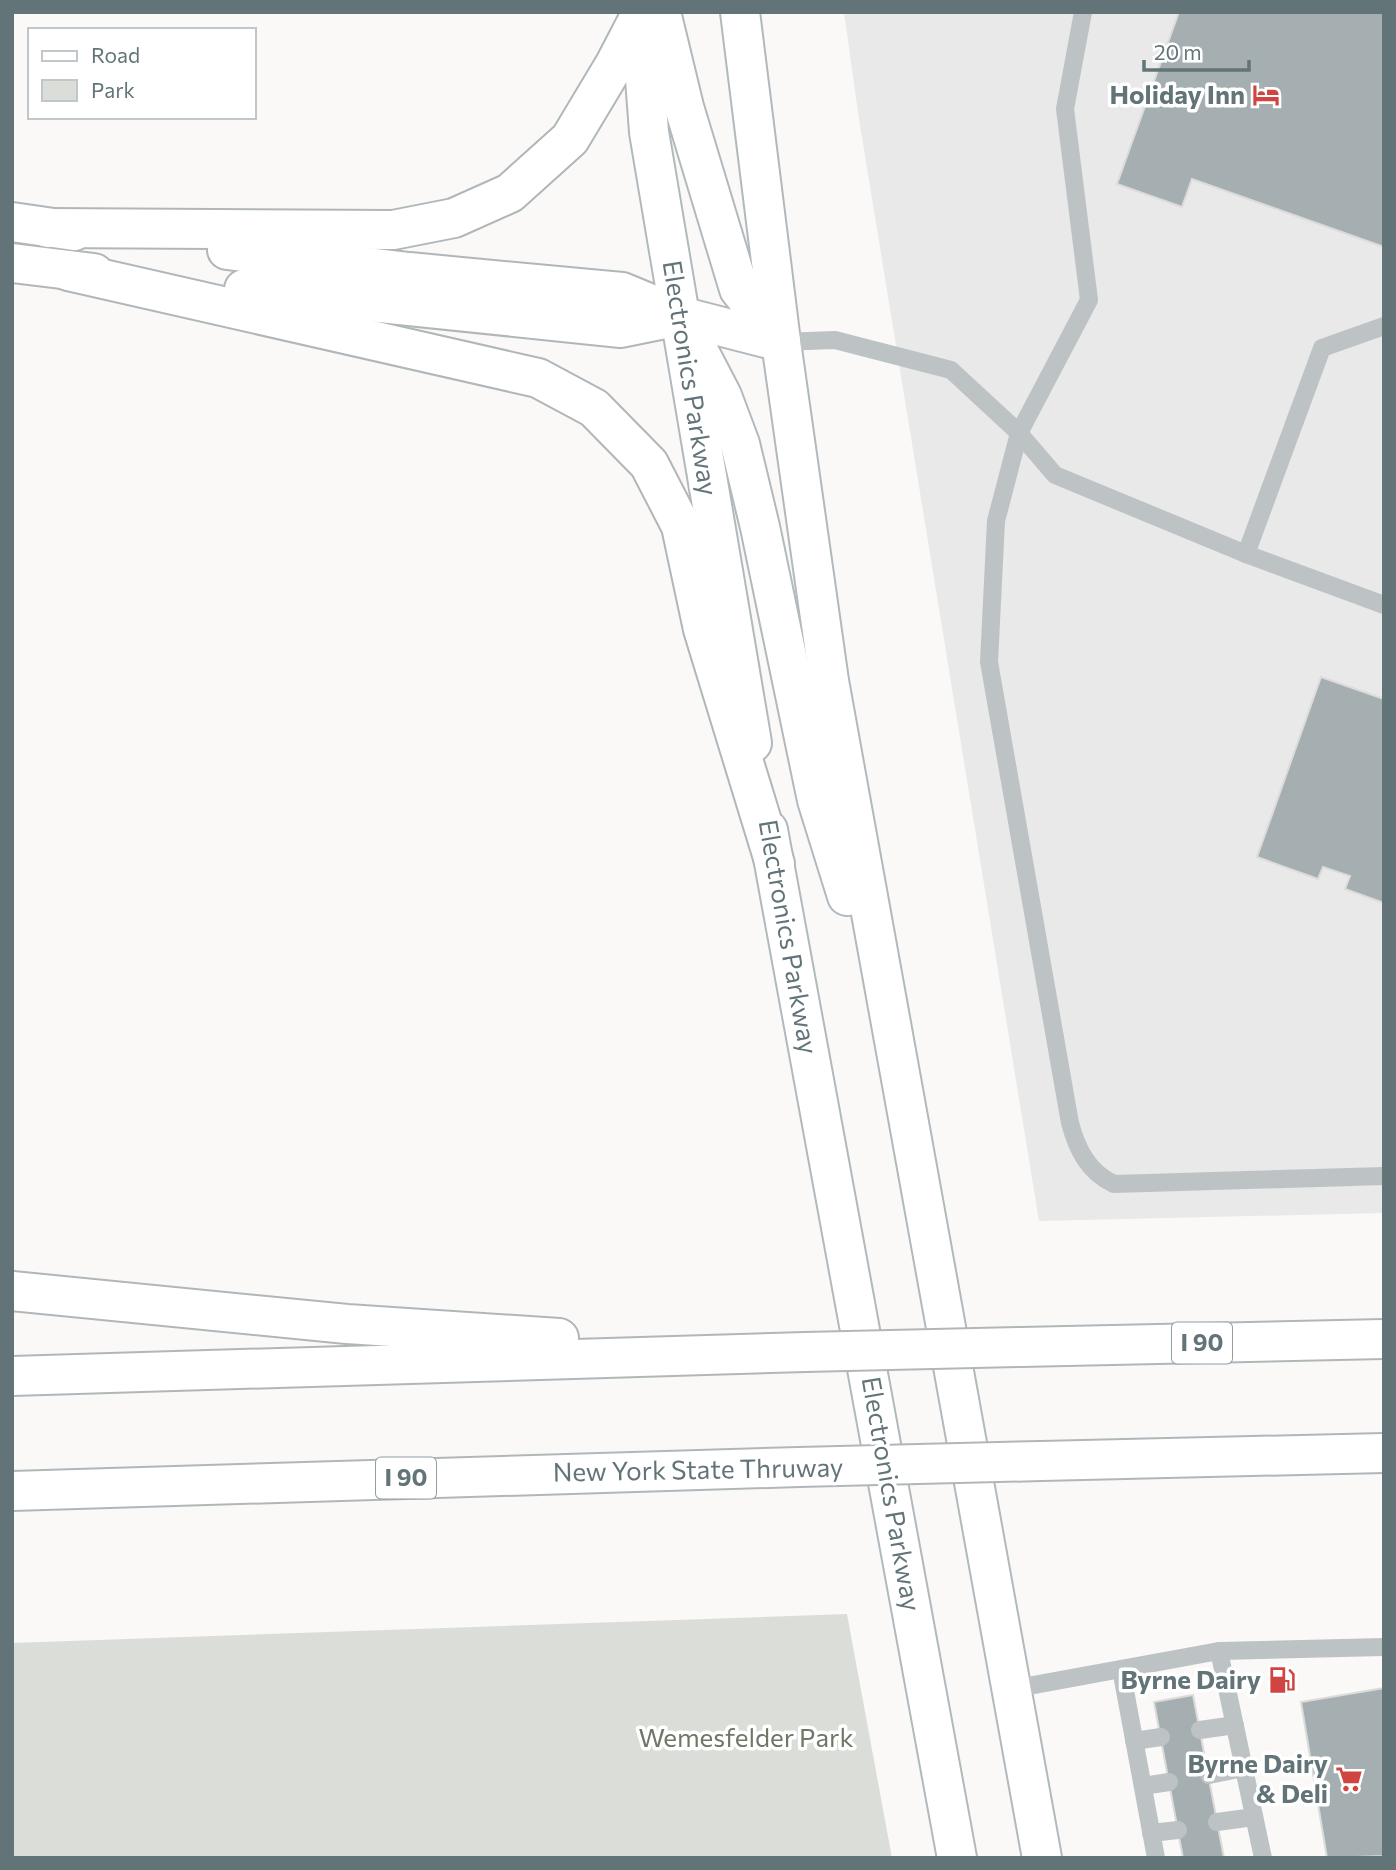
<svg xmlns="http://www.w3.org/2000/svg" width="1396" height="1870" font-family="Commissioner,sans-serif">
<rect width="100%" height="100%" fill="#faf9f8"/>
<!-- built -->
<polygon fill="#e8e9e8" points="844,12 1384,12 1384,1213 1039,1221 859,119"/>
<!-- green -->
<polygon fill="#dbded8" points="847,1614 892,1858 12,1858 12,1643"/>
<!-- building -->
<g fill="#a5afb2" stroke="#dcdbda" stroke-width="2">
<polygon points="1179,12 1384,12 1384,247 1192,179 1182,207 1117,184"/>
<polygon points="1321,677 1384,699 1384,903 1345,889 1350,876 1323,867 1318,879 1257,857"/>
<polygon points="1384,1688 1384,1856 1327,1858 1301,1702"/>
<polygon points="1193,1695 1224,1858 1183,1858 1154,1702"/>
</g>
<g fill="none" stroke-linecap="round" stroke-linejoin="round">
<defs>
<g id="secondary">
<polyline points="640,12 649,132 752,743"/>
<polyline points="661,12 684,107 739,289 781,342"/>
<polyline points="740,12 781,342 829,681 1042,1858"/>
<polyline points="680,316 781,342"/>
<polyline points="696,346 722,396 740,444 760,527 817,800 847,896"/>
<polyline points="768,830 957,1858"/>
</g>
<g id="highway">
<polyline points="12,222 74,231"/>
<polyline points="48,228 393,230 454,218 510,193 570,139 615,64 640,16"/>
<polyline points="227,250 409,272 622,292 680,316"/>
<polyline points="12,263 94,273"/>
<polyline points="68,271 538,378 594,408 649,464 681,526 703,629 775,864"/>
<polyline points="244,289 621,328 680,316"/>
<polyline points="12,1291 347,1324 559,1338"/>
<polyline points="1021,1347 1384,1339"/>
<polyline points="12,1376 805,1352"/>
<polyline points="1041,1461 1384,1453"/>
<polyline points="12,1491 799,1467"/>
</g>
</defs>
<!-- secondary casing -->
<use href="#secondary" stroke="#b2b9bc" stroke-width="42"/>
<!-- highway casing -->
<use href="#highway" stroke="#b1b7b9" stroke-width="42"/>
<!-- lane -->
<g stroke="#bdc3c5" stroke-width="18">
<polyline points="781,342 835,340 951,370 1019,433 1089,300 1065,109 1083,12"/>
<path d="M1019,433L996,521L989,662L1070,1123C1077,1149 1088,1172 1114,1184L1384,1176"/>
<polyline points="1019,433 1055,475 1246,554 1384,605"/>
<polyline points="1246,554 1322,348 1384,326"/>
<polyline points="1219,1651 1384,1647"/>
<polyline points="1121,1669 1156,1858"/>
<polyline points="1012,1689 1219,1651 1263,1858"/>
<polyline points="1200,1730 1235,1725"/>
<polyline points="1134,1741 1161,1737"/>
<polyline points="1209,1775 1243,1768"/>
<polyline points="1143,1786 1169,1782"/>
<polyline points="1217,1822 1254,1817"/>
<polyline points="1151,1833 1178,1830"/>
</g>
<!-- secondary -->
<use href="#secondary" stroke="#fff" stroke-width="38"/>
<!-- highway -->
<use href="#highway" stroke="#fff" stroke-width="38"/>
<defs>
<g id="highway-bridge">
<polyline points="805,1352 1021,1347"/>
<polyline points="799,1467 1041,1461"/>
</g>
</defs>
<!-- highway-bridge casing -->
<use href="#highway-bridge" stroke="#b1b7b9" stroke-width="42" stroke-linecap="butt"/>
<!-- highway-bridge -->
<use href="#highway-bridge" stroke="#fff" stroke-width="38"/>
</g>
<!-- icons -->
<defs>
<symbol id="hotel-bare" viewBox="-9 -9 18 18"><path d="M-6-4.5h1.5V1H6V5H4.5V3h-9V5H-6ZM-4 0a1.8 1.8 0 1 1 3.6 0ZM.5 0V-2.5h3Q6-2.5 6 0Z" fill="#d04541" stroke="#fff" stroke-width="2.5" paint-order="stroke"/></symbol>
<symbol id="fuel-bare" viewBox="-9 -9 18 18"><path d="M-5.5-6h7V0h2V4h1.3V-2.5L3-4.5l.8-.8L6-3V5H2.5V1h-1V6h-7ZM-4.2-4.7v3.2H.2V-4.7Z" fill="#d04541" stroke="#fff" stroke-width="2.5" paint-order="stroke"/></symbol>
<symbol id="supermarket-bare" viewBox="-9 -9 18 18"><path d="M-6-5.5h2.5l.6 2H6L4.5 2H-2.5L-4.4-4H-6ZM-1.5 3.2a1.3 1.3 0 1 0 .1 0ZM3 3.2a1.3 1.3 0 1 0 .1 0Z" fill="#d04541" stroke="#fff" stroke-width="2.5" paint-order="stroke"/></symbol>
</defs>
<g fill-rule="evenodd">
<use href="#hotel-bare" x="1247" y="76" width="38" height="38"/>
<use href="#fuel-bare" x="1263" y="1661" width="38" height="38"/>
<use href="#supermarket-bare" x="1330" y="1760" width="38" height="38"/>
</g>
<g text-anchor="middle" stroke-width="7" stroke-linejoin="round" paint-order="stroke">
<!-- shield labels -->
<g fill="#fff" stroke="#929ea1" stroke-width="2">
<rect x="1172" y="1322.5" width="60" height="41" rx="5"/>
<rect x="376" y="1457.5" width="60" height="41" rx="5"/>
</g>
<g font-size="24" font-weight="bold" fill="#637479">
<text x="1202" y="1351">I 90</text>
<text x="406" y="1486">I 90</text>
</g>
<!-- poi labels -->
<g font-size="26" font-weight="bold" fill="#637479" stroke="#fff" text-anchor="end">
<text x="1245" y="104">Holiday Inn</text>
<text x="1261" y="1689">Byrne Dairy</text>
<text x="1328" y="1773">Byrne Dairy<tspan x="1328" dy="30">&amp; Deli</tspan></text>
</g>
<!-- street labels -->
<g font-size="26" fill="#637479" stroke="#fff">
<text transform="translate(690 378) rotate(81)" y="9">Electronics Parkway</text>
<text transform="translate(788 937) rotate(80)" y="9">Electronics Parkway</text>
<text transform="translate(698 1470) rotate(-1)" y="9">New York State Thruway</text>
<text transform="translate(891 1494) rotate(80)" y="9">Electronics Parkway</text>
</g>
<!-- park labels -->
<g font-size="26" fill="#6d7866" stroke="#fff">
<text x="746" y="1747">Wemesfelder Park</text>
</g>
</g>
<!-- border -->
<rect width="1396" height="1870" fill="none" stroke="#637479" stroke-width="28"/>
<!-- legend -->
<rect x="28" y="28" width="228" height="91" fill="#ffffff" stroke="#c1c7c9" stroke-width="2"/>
<rect x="42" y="51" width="35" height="10" fill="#ffffff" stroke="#c1c7c9" stroke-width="2"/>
<text x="91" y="63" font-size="21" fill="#637479">Road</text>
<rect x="42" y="80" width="35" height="21" fill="#dbded8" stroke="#c1c7c9" stroke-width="2"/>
<text x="91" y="98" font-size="21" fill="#637479">Park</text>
<!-- scale -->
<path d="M1144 60v10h105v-10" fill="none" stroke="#637479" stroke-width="3.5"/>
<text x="1154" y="60" font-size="21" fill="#637479" stroke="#ffffff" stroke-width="5" paint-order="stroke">20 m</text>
</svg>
